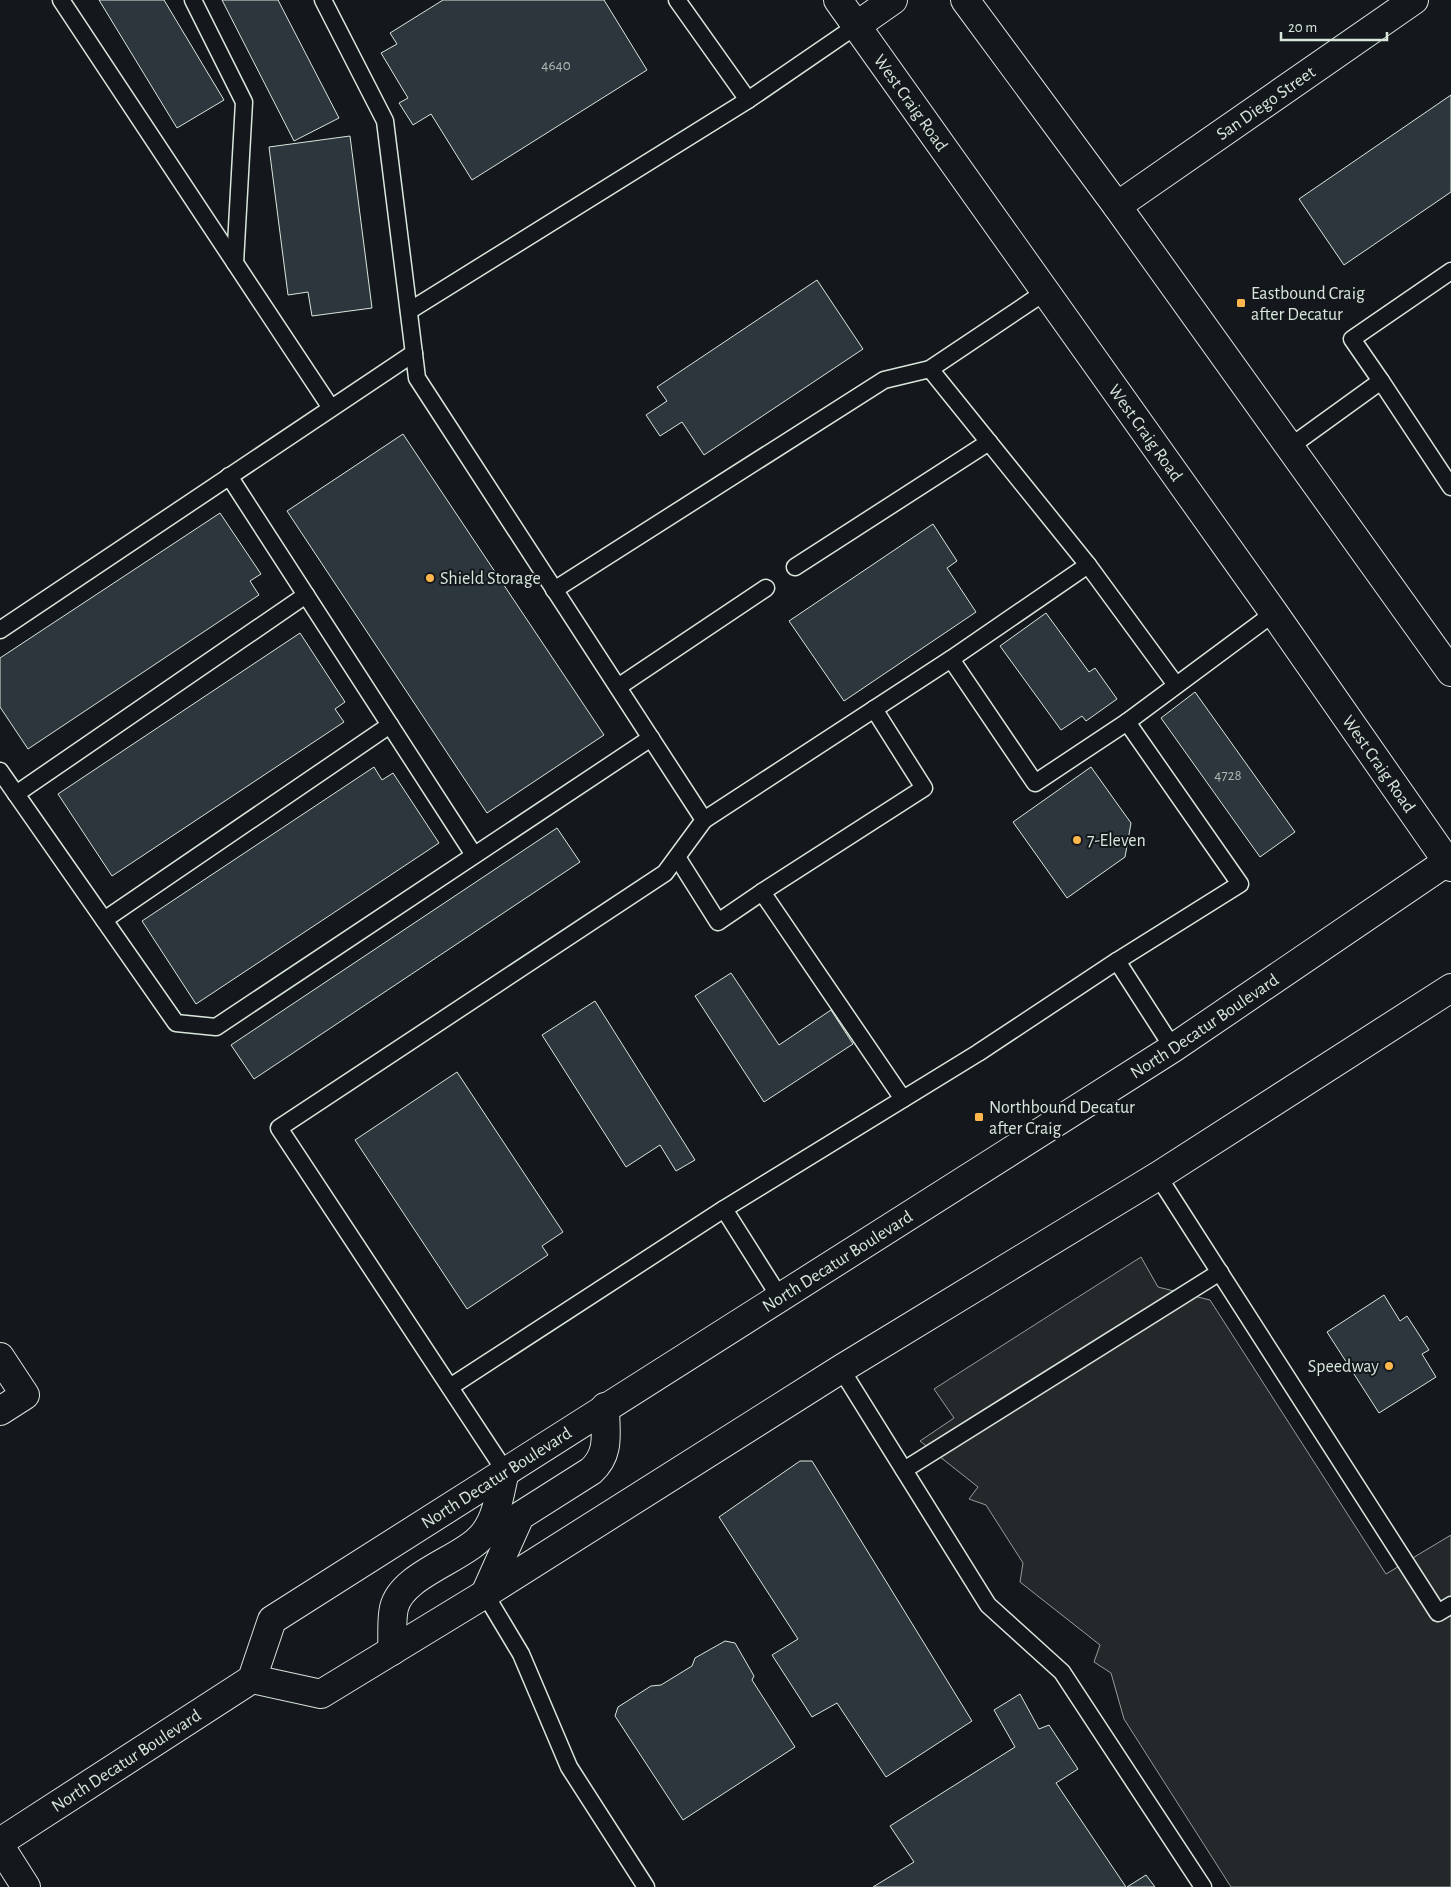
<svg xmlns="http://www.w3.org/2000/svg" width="1451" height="1887" font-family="'Alegreya Sans',sans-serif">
<rect width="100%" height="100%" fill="#14181c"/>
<!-- parking -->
<polygon fill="#24282b" stroke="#939e99" points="1141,1257 1158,1287 1210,1300 1386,1574 1451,1535 1451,1887 1231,1887 1124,1719 1111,1673 1094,1662 1100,1645 1020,1582 1023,1563 986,1505 969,1499 978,1487 920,1441 954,1418 934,1389"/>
<!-- building -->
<g fill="#2c363c" stroke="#d8e6dc">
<polygon points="99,0 164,0 224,100 177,128"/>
<polygon points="222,0 278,0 339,118 294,141"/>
<polygon points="443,0 604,0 647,70 472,180 431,114 413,125 399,103 408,98 381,53 397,44 390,33"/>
<polygon points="1451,95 1451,192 1344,265 1299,199"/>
<polygon points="350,136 372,308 312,316 308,292 288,295 269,147"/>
<polygon points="817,280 863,349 704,455 682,422 660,436 646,415 667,401 657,387"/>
<polygon points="403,434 604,735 487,813 287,511"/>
<polygon points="220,513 261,574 250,581 259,595 28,749 0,707 0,658"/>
<polygon points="933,524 957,561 947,568 976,612 844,701 789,621"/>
<polygon points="1046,613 1089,672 1095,668 1117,699 1086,721 1082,716 1061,730 1000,646"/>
<polygon points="300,633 345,702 335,709 344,722 112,876 58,794"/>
<polygon points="1195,692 1295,832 1260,857 1161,718"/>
<polygon points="374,767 382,780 393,773 439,843 196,1004 142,921"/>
<polygon points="1091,767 1131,823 1125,857 1067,898 1013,822"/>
<polygon points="557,828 580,862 254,1079 231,1045"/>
<polygon points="731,973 779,1045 831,1010 853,1044 764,1102 695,996"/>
<polygon points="595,1001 695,1160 676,1171 660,1145 626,1167 542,1035"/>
<polygon points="457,1072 563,1232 542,1246 548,1255 467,1309 355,1140"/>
<polygon points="1384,1295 1400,1321 1407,1316 1429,1350 1422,1354 1436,1377 1379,1413 1327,1332"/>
<polygon points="800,1461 812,1461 972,1721 886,1777 837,1703 812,1717 772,1655 798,1639 719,1517"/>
<polygon points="725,1641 735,1643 754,1676 752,1680 795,1747 683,1820 615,1716 618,1707 651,1686 661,1685 692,1666 695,1658"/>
<polygon points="1020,1694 1039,1729 1049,1725 1078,1769 1056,1783 1126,1887 873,1887 914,1862 890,1826 1015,1747 994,1710"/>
<polygon points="1146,1875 1155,1887 1127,1887"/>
</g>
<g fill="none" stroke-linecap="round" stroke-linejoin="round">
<defs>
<g id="service">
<polyline points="61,0 331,408"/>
<polyline points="193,0 244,102 235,263"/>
<polyline points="323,0 385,121 417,378 704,820 665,873 279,1128 505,1471"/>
<polyline points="677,0 748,100"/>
<polyline points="409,311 748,100 856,26"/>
<polyline points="930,369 1088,565"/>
<polyline points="1381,381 1451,487"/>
<polyline points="1291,446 1381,381 1352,339 1451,271"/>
<polyline points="229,476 474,855"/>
<polyline points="795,567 989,442"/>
<polyline points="554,590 884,380 930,369 1045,292"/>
<polyline points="0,630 414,353"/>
<polyline points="951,659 1035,783 1127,722"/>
<polyline points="618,687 766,588"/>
<polyline points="0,771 176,1023 216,1027 651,738"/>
<polyline points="16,794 306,595"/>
<polyline points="704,820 951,659 1088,565 1176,685"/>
<polyline points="677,857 718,922 762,892 903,1099"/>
<polyline points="762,892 924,788 874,709"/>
<polyline points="104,920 390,725"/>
<polyline points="1173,1048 1117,961 1240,884 1127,722 1274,613"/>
<polyline points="1158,1176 1438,1613 1451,1605"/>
<polyline points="779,1296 724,1209 978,1053 1117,961"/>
<polyline points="841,1369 988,1605 1062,1672 1203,1887"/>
<polyline points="450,1387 724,1209"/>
<polyline points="904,1470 1220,1272"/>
<polyline points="485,1594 521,1654 569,1767 646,1887"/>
</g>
<g id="minor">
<path id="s1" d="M1117,206L1414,0"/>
<polyline points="0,1357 25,1395 0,1411"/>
<polyline points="0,1846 26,1887"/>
</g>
<g id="primary">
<path id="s2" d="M838,0L1274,613L1451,867"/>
<polyline points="965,0 1117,206 1451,672"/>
<polyline points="856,26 893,0"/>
<path d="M485,1594L520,1516L591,1471C611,1453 605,1432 605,1407"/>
<path d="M392,1651C393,1637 391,1621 394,1608C401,1577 455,1561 477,1541C497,1524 499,1495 505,1471"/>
<polyline points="252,1679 321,1694 485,1594 841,1369 1158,1176 1451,988"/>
<path id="s3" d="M0,1842L252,1679L272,1620L1173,1048L1451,859"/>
</g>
</defs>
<!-- service casing -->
<use href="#service" stroke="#d8e6dc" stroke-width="19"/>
<!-- minor casing -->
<use href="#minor" stroke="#d8e6dc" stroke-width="30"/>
<!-- primary casing -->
<use href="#primary" stroke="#d8e6dc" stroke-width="30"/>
<!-- service -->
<use href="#service" stroke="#14181c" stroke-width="16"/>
<!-- minor -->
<use href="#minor" stroke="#14181c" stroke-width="28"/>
<!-- primary -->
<use href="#primary" stroke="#14181c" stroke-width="28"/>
</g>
<!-- markers -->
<g fill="#ffb74d" stroke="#14181c" stroke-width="2">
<rect x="1236" y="298" width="10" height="10" rx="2.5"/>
<circle cx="430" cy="578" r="5"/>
<circle cx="1077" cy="840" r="5"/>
<rect x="974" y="1112" width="10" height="10" rx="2.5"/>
<circle cx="1389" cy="1366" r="5"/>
</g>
<g text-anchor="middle" stroke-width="4" stroke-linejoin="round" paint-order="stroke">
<!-- number labels -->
<g font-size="15" fill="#adbab4">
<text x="556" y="70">4640</text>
<text x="1228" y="780">4728</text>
</g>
<!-- street labels -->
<g font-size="18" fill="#d8e6dc" stroke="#14181c">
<text dy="6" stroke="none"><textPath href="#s2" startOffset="126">West Craig Road</textPath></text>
<text dy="6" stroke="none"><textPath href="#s1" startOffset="181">San Diego Street</textPath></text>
<text dy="6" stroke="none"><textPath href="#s2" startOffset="531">West Craig Road</textPath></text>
<text dy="6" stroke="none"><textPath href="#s2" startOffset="936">West Craig Road</textPath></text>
<text dy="6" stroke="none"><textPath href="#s3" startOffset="1468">North Decatur Boulevard</textPath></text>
<text dy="6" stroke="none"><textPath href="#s3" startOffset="1032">North Decatur Boulevard</textPath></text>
<text dy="6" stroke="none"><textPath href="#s3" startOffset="628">North Decatur Boulevard</textPath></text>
<text dy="6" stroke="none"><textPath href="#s3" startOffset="150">North Decatur Boulevard</textPath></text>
</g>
<!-- poi labels -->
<g font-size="18" fill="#d8e6dc" stroke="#14181c" text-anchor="start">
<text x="1251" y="299">Eastbound Craig<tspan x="1251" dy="21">after Decatur</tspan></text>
<text x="440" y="584">Shield Storage</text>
<text x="1087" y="846">7-Eleven</text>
<text x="989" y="1113">Northbound Decatur<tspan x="989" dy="21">after Craig</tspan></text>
<text x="1379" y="1372" text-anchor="end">Speedway</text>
</g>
</g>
<!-- scale -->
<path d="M1281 32v8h106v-8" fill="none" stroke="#d8e6dc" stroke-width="2.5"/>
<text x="1288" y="32" font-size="15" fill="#d8e6dc" stroke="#14181c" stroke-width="4" paint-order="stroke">20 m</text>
</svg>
